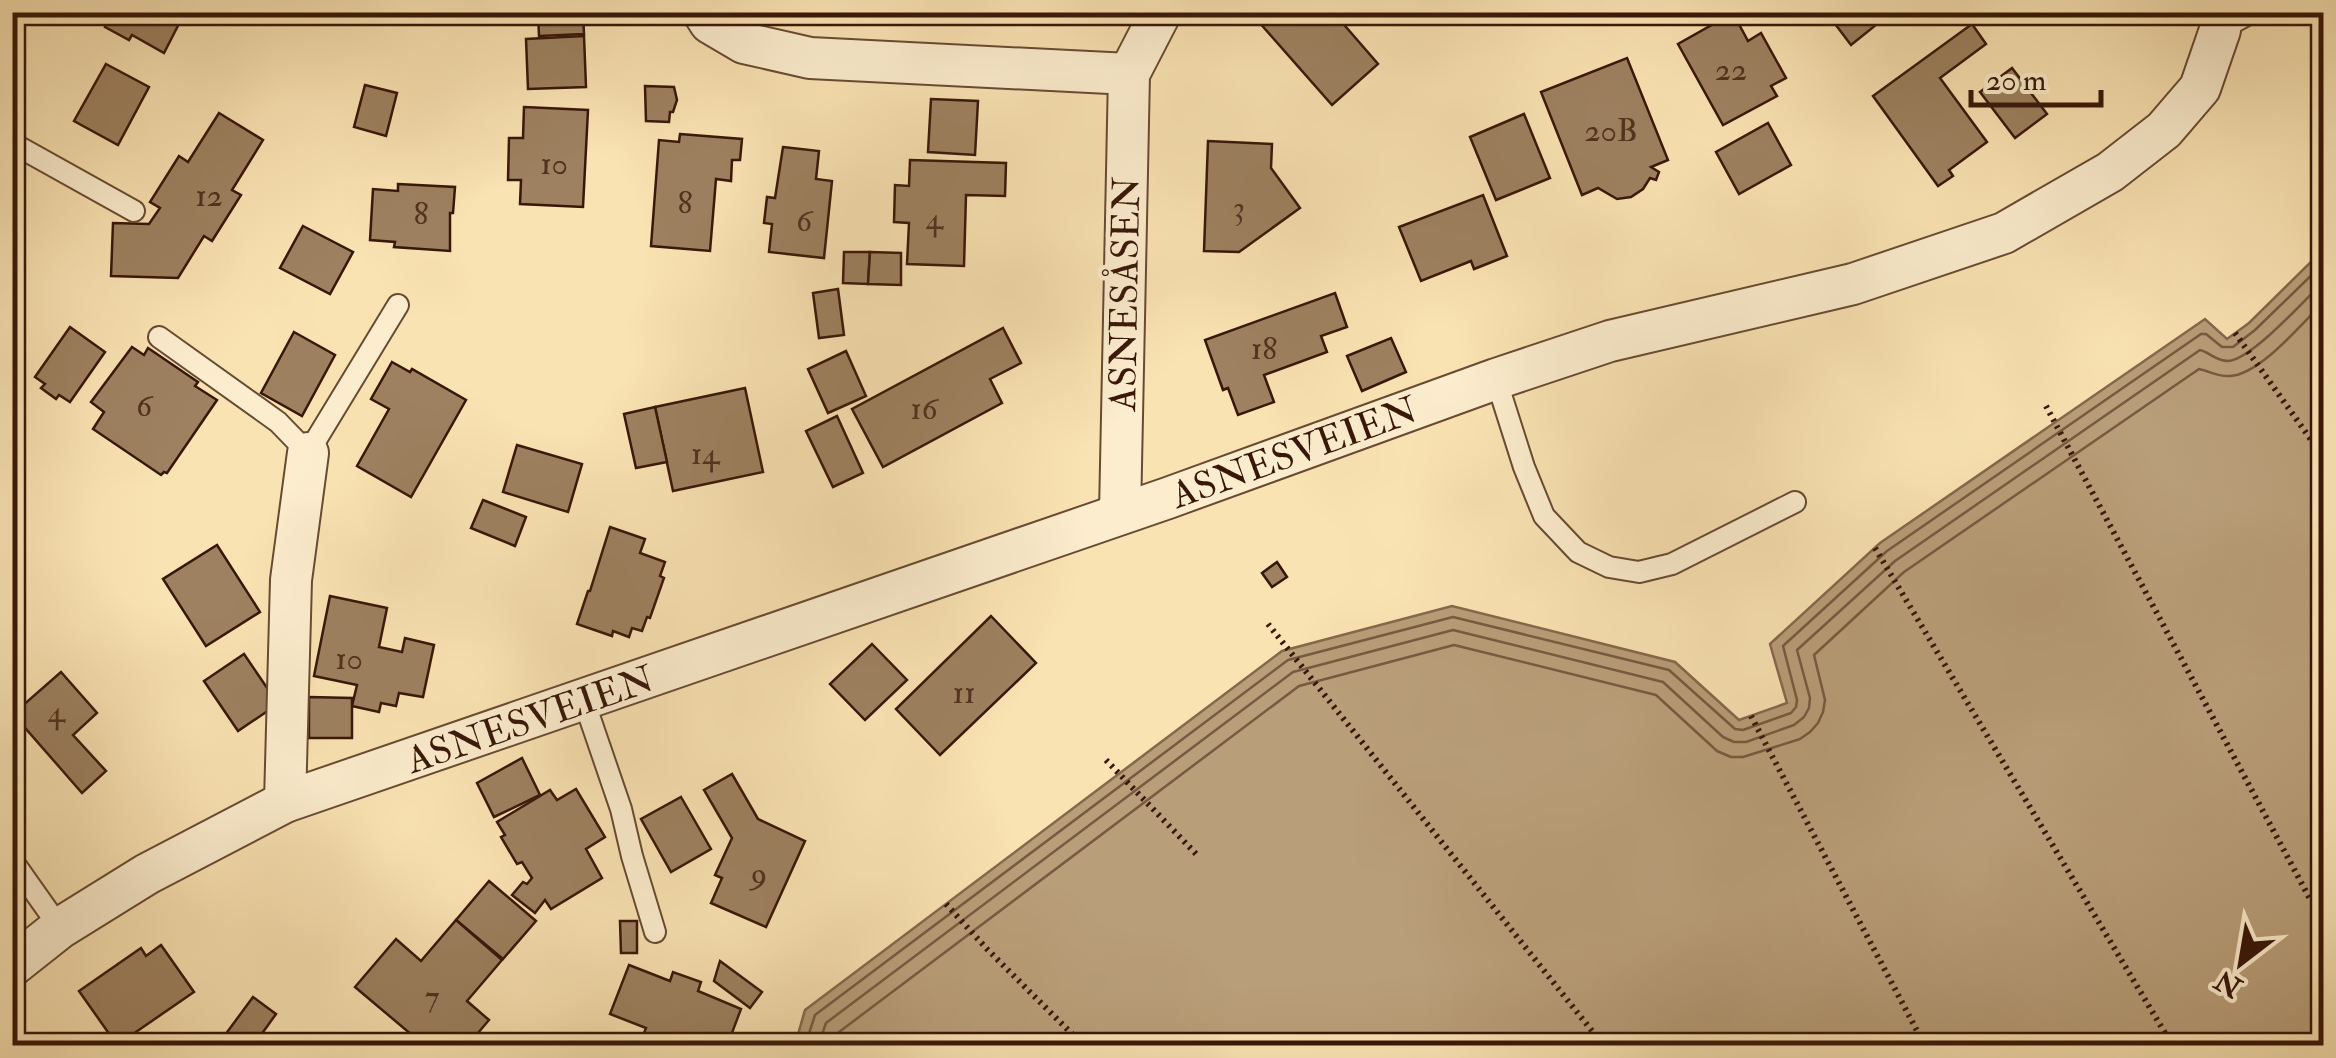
<svg xmlns="http://www.w3.org/2000/svg" width="2336" height="1058" font-family="'IM FELL Double Pica',serif">
<rect width="100%" height="100%" fill="#fae3b3"/>
<filter id="stains"><feTurbulence type="fractalNoise" baseFrequency=".002" numOctaves="4"/><feColorMatrix values="0 0 0 0 .2 0 0 0 0 .09 0 0 0 0 .02 0 0 0 .5 -.17"/></filter>
<radialGradient id="worn" r=".72"><stop offset=".6" stop-color="#630" stop-opacity="0"/><stop offset="1" stop-color="#630" stop-opacity=".3"/></radialGradient>
<!-- water -->
<polygon fill="#b89e79" stroke="#85684b" stroke-width="2.5" points="2323,250 2323,1045 795,1045 805,1010 1282,651 1452,606 1675,662 1739,720 1787,703 1770,644 1880,543 2205,319 2227,339 2249,323"/>
<g fill="none" stroke-linecap="round" stroke-linejoin="round">
<!-- shore -->
<g stroke="#785a40" stroke-width="2.5">
<polyline points="805,1046 815,1015 1288,660 1453,617 1669,670 1735,729 1743,730 1791,713 1796,707 1797,700 1783,646 1887,551 2201,334 2206,334 2222,347 2233,347 2255,330 2324,263"/>
<path d="M818,1046L826,1023L1293,672L1453,630L1663,682L1723,737L1734,742H1746L1794,725L1804,717L1809,708L1810,698L1797,650L1895,561L2200,350C2209,352 2216,361 2228,361C2251,360 2306,299 2324,281"/>
<path d="M834,1046L839,1032L1299,686L1454,645L1656,695L1717,751L1731,757H1743L1800,739L1810,732L1818,723L1823,712L1825,700L1814,655L1904,572L2199,369C2209,371 2218,377 2230,376C2261,374 2302,323 2324,302"/>
</g>
</g>
<!-- building -->
<g fill="#9d8160" stroke="#381707" stroke-width="2.5">
<polygon points="92,12 185,12 164,53 132,35 129,40 105,27 108,21"/>
<polygon points="538,12 583,12 584,34 539,36"/>
<polygon points="1333,12 1378,64 1332,105 1251,13"/>
<polygon points="1826,12 1892,12 1851,45"/>
<polygon points="1733,13 1748,41 1761,33 1786,78 1771,86 1777,96 1723,125 1678,44"/>
<polygon points="1972,24 1986,44 1940,78 1987,142 1949,170 1953,176 1938,186 1873,96"/>
<polygon points="584,36 586,87 528,89 526,39"/>
<polygon points="1627,58 1668,160 1651,167 1659,172 1656,180 1650,178 1643,189 1631,197 1617,199 1598,188 1582,195 1541,92"/>
<polygon points="106,64 149,87 118,145 74,121"/>
<polygon points="2012,68 2047,114 2015,138 1980,92"/>
<polygon points="365,85 397,93 386,136 354,127"/>
<polygon points="645,86 674,87 677,100 673,112 670,112 669,122 646,121"/>
<polygon points="931,99 978,101 975,155 928,152"/>
<polygon points="524,107 588,110 583,207 520,204 521,180 508,180 509,138 523,138"/>
<polygon points="219,113 263,140 232,190 241,195 212,241 204,236 178,278 111,276 113,223 149,224 160,208 150,202 179,156 188,162"/>
<polygon points="1524,114 1550,178 1496,200 1470,137"/>
<polygon points="1768,123 1791,165 1739,194 1716,152"/>
<polygon points="680,134 742,139 740,160 732,160 731,181 716,179 710,251 651,246 659,140 679,142"/>
<polygon points="1208,141 1272,144 1271,168 1300,208 1239,252 1204,251"/>
<polygon points="783,147 819,151 816,179 832,181 824,258 769,252 772,224 764,223 767,197 775,198"/>
<polygon points="910,160 1006,163 1005,196 966,195 964,266 907,264 909,223 894,222 895,185 909,186"/>
<polygon points="398,184 455,187 453,213 450,213 450,251 394,247 395,242 370,240 373,189 398,191"/>
<polygon points="1483,195 1507,256 1474,269 1471,261 1421,281 1399,227"/>
<polygon points="303,226 353,252 330,294 280,268"/>
<polygon points="844,252 870,252 868,284 843,283"/>
<polygon points="870,252 901,253 901,285 868,284"/>
<polygon points="838,289 844,335 819,338 813,293"/>
<polygon points="1335,293 1347,327 1321,336 1327,352 1264,375 1274,402 1238,415 1228,388 1223,390 1205,340"/>
<polygon points="70,327 105,352 70,402 59,395 56,399 41,388 45,384 35,377"/>
<polygon points="1003,328 1021,363 990,379 1002,403 883,467 852,409"/>
<polygon points="294,332 335,355 302,416 261,393"/>
<polygon points="1391,338 1406,372 1362,391 1347,356"/>
<polygon points="132,347 144,355 148,348 198,382 195,386 217,400 167,473 164,472 161,475 93,429 104,412 91,402"/>
<polygon points="846,351 866,396 828,413 808,369"/>
<polygon points="392,362 410,372 412,369 466,400 411,497 357,466 389,409 371,399"/>
<polygon points="745,388 763,472 673,491 655,407"/>
<polygon points="655,407 667,462 636,468 624,414"/>
<polygon points="837,416 863,473 833,487 806,431"/>
<polygon points="517,445 582,464 568,512 503,492"/>
<polygon points="483,500 526,517 515,546 471,528"/>
<polygon points="610,527 645,539 640,553 665,562 660,576 664,578 650,618 647,617 642,631 632,628 629,637 613,631 612,636 577,624 588,591 590,591"/>
<polygon points="217,545 260,612 206,646 163,579"/>
<polygon points="1277,562 1287,577 1272,587 1262,573"/>
<polygon points="330,596 387,608 379,647 402,652 405,638 434,645 423,697 399,693 396,706 381,703 379,712 352,706 357,685 314,676"/>
<polygon points="991,616 1036,663 940,755 896,709"/>
<polygon points="872,644 907,680 865,720 830,684"/>
<polygon points="244,654 278,704 238,731 204,681"/>
<polygon points="61,672 97,713 73,735 106,771 82,793 13,714"/>
<polygon points="309,697 352,698 352,738 309,738"/>
<polygon points="522,758 540,795 494,817 477,783"/>
<polygon points="732,774 758,819 805,841 766,927 711,903 722,878 715,875 732,838 704,790"/>
<polygon points="576,789 605,837 586,849 602,878 551,909 545,900 535,913 512,895 523,882 527,884 532,878 522,862 517,864 501,837 505,835 497,822 550,790 557,800"/>
<polygon points="681,797 711,849 671,872 641,819"/>
<polygon points="489,881 536,921 503,959 456,920"/>
<polygon points="456,920 502,960 467,1001 489,1020 467,1046 425,1046 355,987 396,939 421,961"/>
<polygon points="620,921 637,921 637,953 621,953"/>
<polygon points="161,945 194,992 117,1045 79,991 141,948 146,956"/>
<polygon points="720,961 762,992 750,1008 714,981"/>
<polygon points="629,965 670,981 673,972 701,982 698,991 741,1009 727,1046 639,1046 646,1028 610,1014"/>
<polygon points="253,997 276,1014 253,1046 239,1046 225,1035"/>
</g>
<g fill="none" stroke-linecap="round" stroke-linejoin="round">
<defs>
<g id="service">
<polyline points="2220,30 2252,12"/>
<polyline points="12,143 134,211"/>
<polyline points="159,337 278,422 308,453 398,305"/>
<polyline points="1496,379 1524,467 1544,516 1578,552 1609,567 1639,572 1672,564 1795,502"/>
<polyline points="584,701 621,809 632,856 655,932"/>
<polyline points="12,860 60,928"/>
</g>
<g id="minor">
<polyline points="703,12 710,23 744,43 810,58 1129,74"/>
<polyline points="1120,514 1129,74 1161,12"/>
<polyline points="285,802 291,580 308,453"/>
<polyline points="12,966 60,928 147,874 285,802 1168,498 1496,379 1610,341 1853,284 2004,233 2110,172 2164,130 2200,88 2220,30 2221,12"/>
</g>
</defs>
<!-- service casing -->
<use href="#service" stroke="#684a32" stroke-width="24"/>
<!-- minor casing -->
<use href="#minor" stroke="#684a32" stroke-width="44"/>
<!-- path -->
<g stroke="#381707" stroke-width="6" stroke-dasharray="2.5 5" stroke-linecap="butt">
<polyline points="12,35 29,12"/>
<polyline points="2235,333 2324,458"/>
<polyline points="2046,406 2310,899"/>
<polyline points="1875,548 2165,1033"/>
<polyline points="1268,624 1604,1046"/>
<polyline points="1751,716 1925,1046"/>
<polyline points="1106,760 1199,857"/>
<polyline points="946,904 987,949 1084,1046"/>
</g>
<!-- service -->
<use href="#service" stroke="#fcedce" stroke-width="20"/>
<!-- minor -->
<use href="#minor" stroke="#fcedce" stroke-width="40"/>
</g>
<g text-anchor="middle" stroke-width="9" stroke-linejoin="round" paint-order="stroke">
<!-- number labels -->
<g font-size="32" fill="#51321d">
<text x="1731" y="80">22</text>
<text x="1611" y="141">20B</text>
<text x="554" y="174">10</text>
<text x="209" y="206">12</text>
<text x="685" y="213">8</text>
<text x="1239" y="218">3</text>
<text x="421" y="224">8</text>
<text x="934" y="229">4</text>
<text x="804" y="231">6</text>
<text x="1264" y="359">18</text>
<text x="144" y="416">6</text>
<text x="924" y="419">16</text>
<text x="705" y="464">14</text>
<text x="349" y="669">10</text>
<text x="964" y="703">11</text>
<text x="56" y="722">4</text>
<text x="759" y="884">9</text>
<text x="432" y="1007">7</text>
</g>
<!-- street labels -->
<g font-size="38" fill="#381707" stroke="#fcedce">
<text transform="translate(1124 294) rotate(-89)" y="13">ASNESÅSEN</text>
<text transform="translate(1294 452) rotate(-20)" y="13">ASNESVEIEN</text>
<text transform="translate(530 719) rotate(-19)" y="13">ASNESVEIEN</text>
</g>
</g>
<!-- margin -->
<rect width="2336" height="1058" fill="none" stroke="#fae3b3" stroke-width="50"/>
<rect x="15" y="15" width="2306" height="1028" fill="none" stroke="#381707" stroke-width="5"/>
<rect x="25" y="25" width="2286" height="1008" fill="none" stroke="#381707" stroke-width="2.5"/>
<!-- north arrow -->
<g transform="translate(2241 963) rotate(211)" stroke="#fcedce" stroke-width="8" paint-order="stroke">
<path d="M0-8L18 38L0 25L-18 38Z" fill="#381707"/>
<text y="-15" font-size="28" font-weight="bold" text-anchor="middle" fill="#381707">N</text>
</g>
<!-- scale -->
<path d="M1971 90v15h130v-15" fill="none" stroke="#381707" stroke-width="5"/>
<text x="1986" y="90" font-size="30" fill="#381707" stroke="#fcedce" stroke-width="8" paint-order="stroke">20 m</text>
<rect width="100%" height="100%" filter="url(#stains)"/>
<rect width="100%" height="100%" fill="url(#worn)"/>
</svg>
